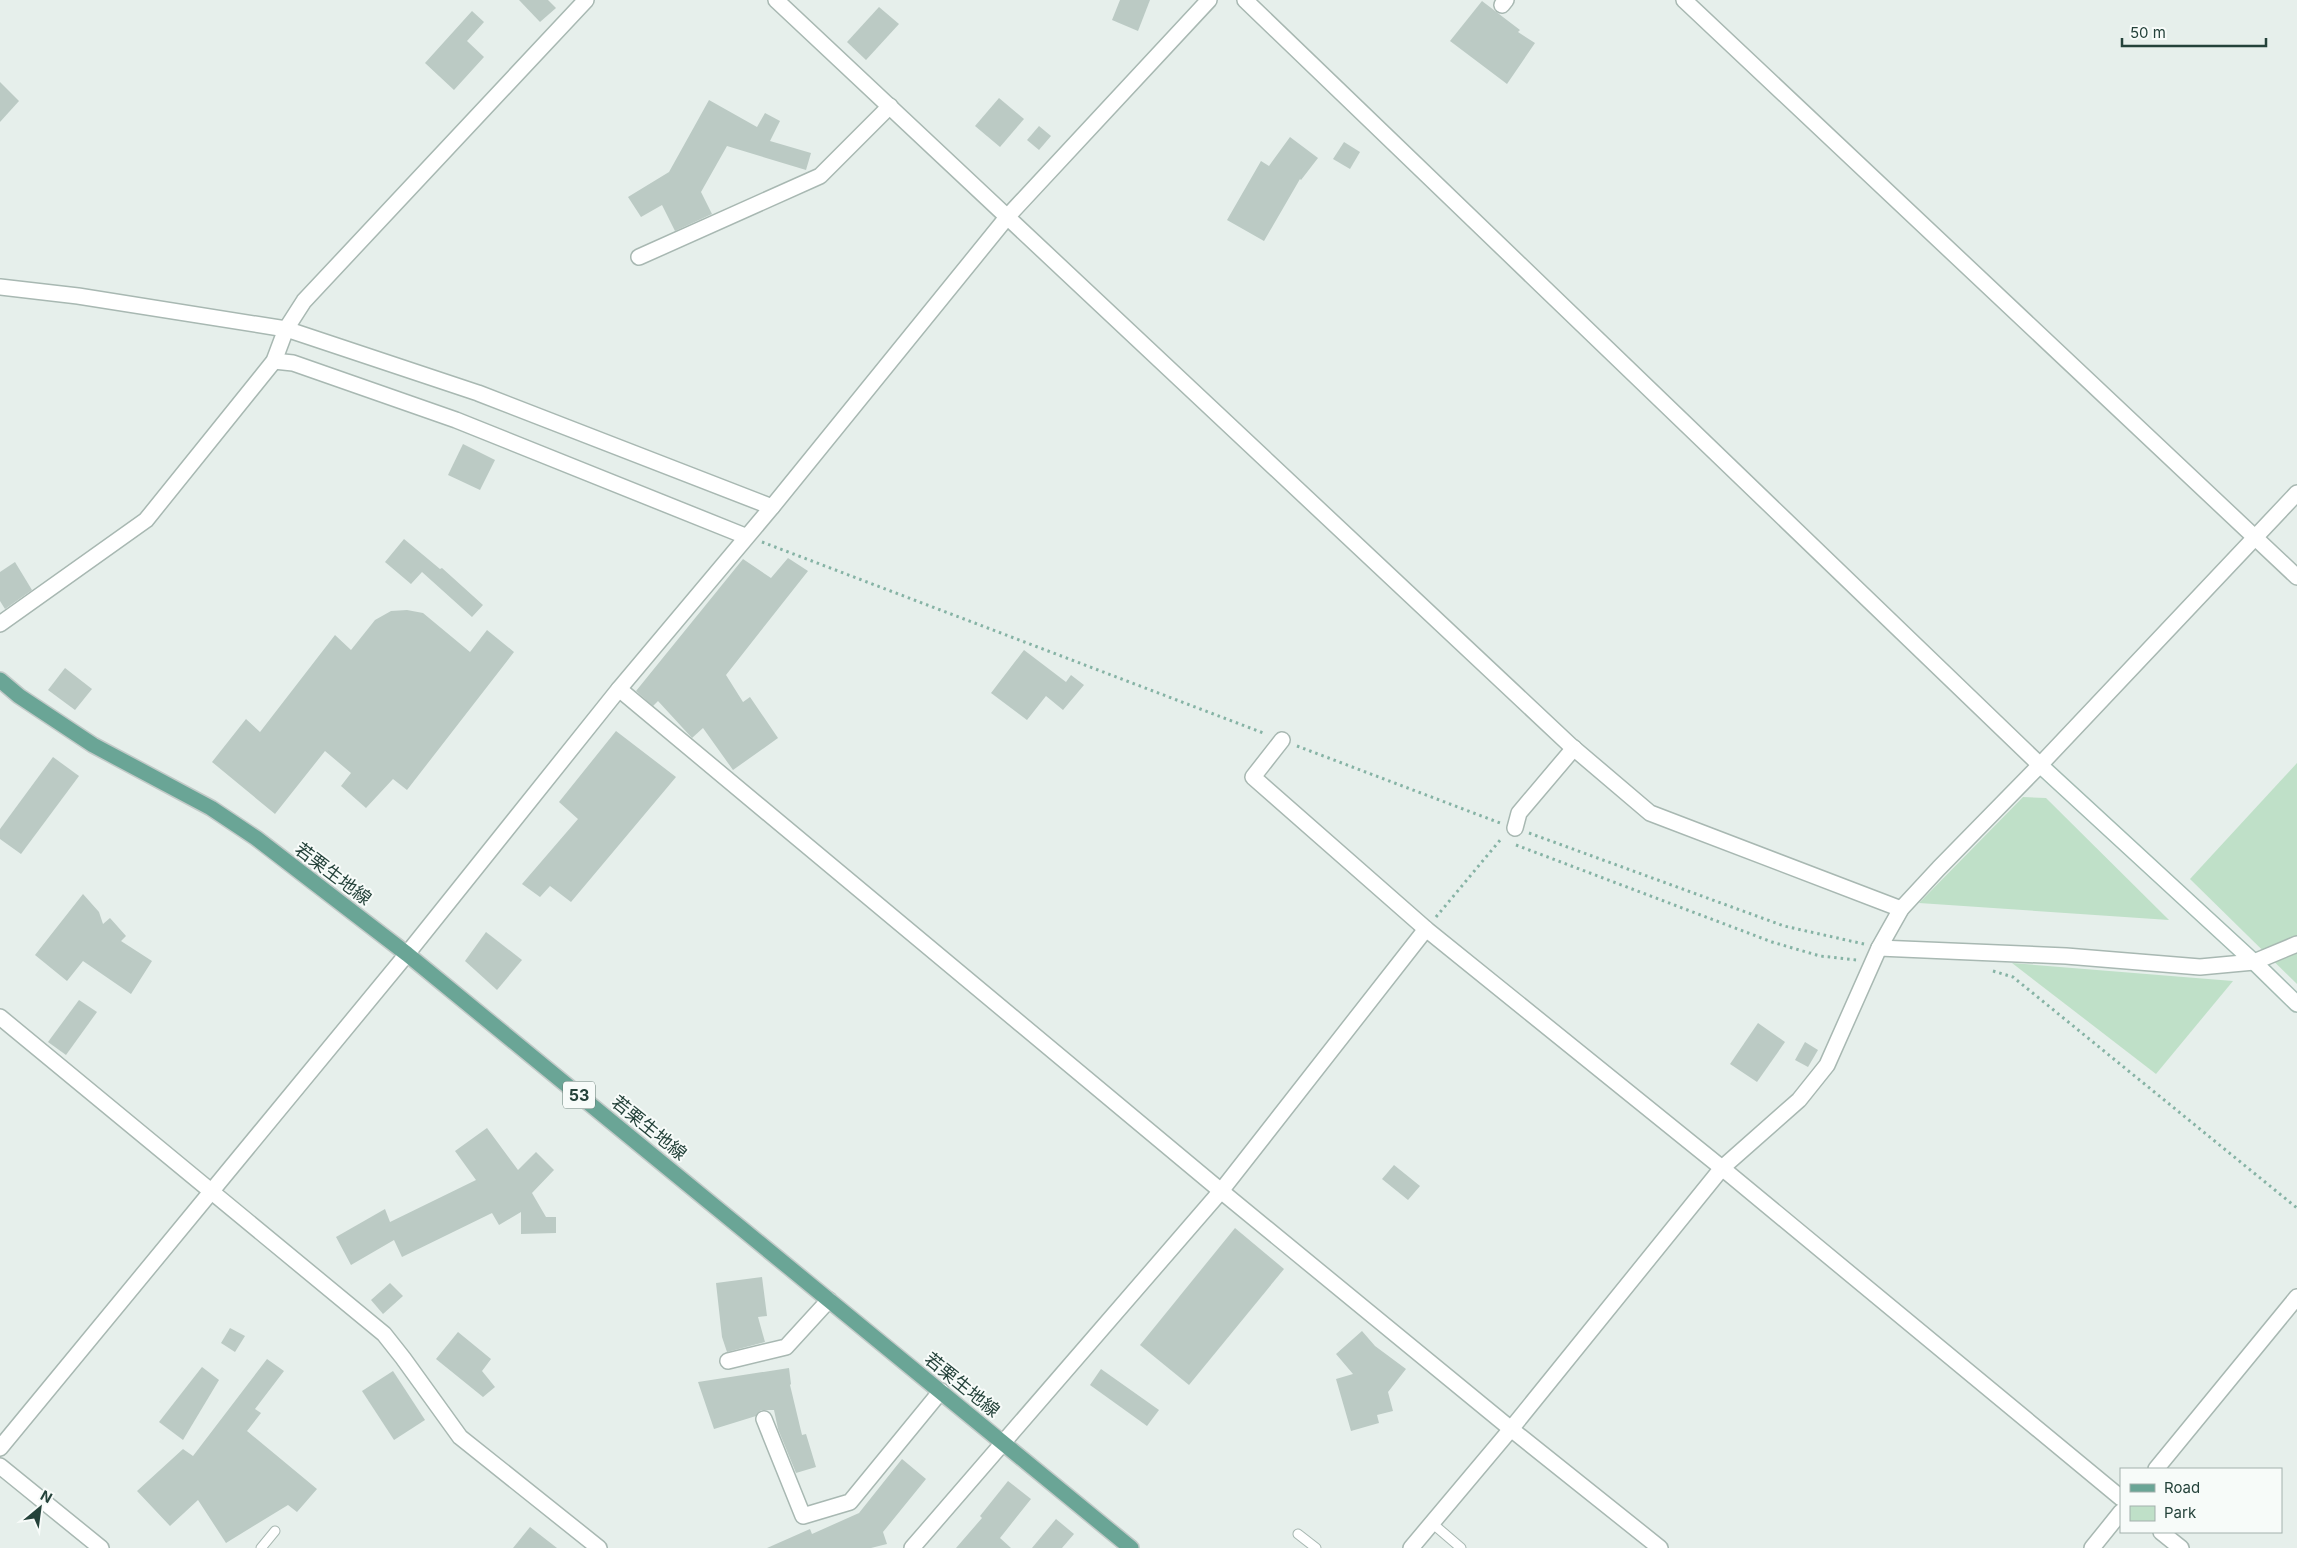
<svg xmlns="http://www.w3.org/2000/svg" width="2297" height="1548" font-family="Inter,'Noto Sans JP',sans-serif">
<rect width="100%" height="100%" fill="#e6efeb"/>
<!-- green -->
<g fill="#bfe0c8">
<polygon points="2297,763 2297,984 2190,879"/>
<polygon points="2023,797 2046,798 2169,920 1919,903"/>
<polygon points="2012,963 2233,981 2156,1074"/>
</g>
<!-- building -->
<g fill="#bbcac4">
<polygon points="519,0 548,0 556,8 540,22"/>
<polygon points="1120,0 1150,0 1138,31 1112,20"/>
<polygon points="1482,1 1520,30 1518,32 1535,43 1507,84 1450,41"/>
<polygon points="879,7 899,24 866,60 847,42"/>
<polygon points="472,11 484,22 467,41 484,57 454,90 425,63"/>
<polygon points="0,82 19,101 0,122"/>
<polygon points="999,98 1024,119 1000,147 975,126"/>
<polygon points="709,100 757,127 765,113 780,121 770,141 811,153 806,170 727,146 701,192 712,214 675,231 662,205 641,217 628,197 669,172"/>
<polygon points="1039,126 1051,136 1039,150 1027,140"/>
<polygon points="1290,137 1318,158 1301,180 1300,179 1264,241 1227,220 1261,161 1269,166"/>
<polygon points="1344,142 1360,152 1350,169 1333,159"/>
<polygon points="463,444 495,460 480,490 448,475"/>
<polygon points="404,539 440,569 442,568 483,605 472,617 422,572 411,584 385,562"/>
<polygon points="788,558 808,571 726,675 743,702 750,697 778,738 733,770 703,728 692,738 658,701 653,706 636,691 743,559 771,578"/>
<polygon points="15,562 32,590 5,609 0,601 0,572"/>
<polygon points="407,610 423,613 470,652 487,630 514,652 407,790 393,779 366,808 341,786 351,773 325,751 275,814 212,762 246,719 260,732 335,635 351,650 375,620 391,611"/>
<polygon points="1024,650 1066,682 1071,675 1084,685 1063,710 1046,696 1027,720 991,693"/>
<polygon points="65,668 92,689 75,710 48,690"/>
<polygon points="616,731 676,777 571,902 550,886 540,897 522,884 578,819 559,802"/>
<polygon points="53,757 79,776 21,854 0,839 0,829"/>
<polygon points="83,894 99,912 103,924 110,918 126,936 121,941 152,961 131,994 83,961 67,981 35,955"/>
<polygon points="486,932 522,960 497,990 465,961"/>
<polygon points="79,1000 97,1012 66,1055 48,1042"/>
<polygon points="1758,1023 1785,1042 1757,1082 1730,1064"/>
<polygon points="1805,1042 1818,1050 1808,1067 1795,1060"/>
<polygon points="487,1128 518,1170 536,1152 554,1170 532,1193 546,1217 556,1217 556,1233 521,1234 521,1212 499,1225 492,1213 402,1257 394,1240 351,1265 336,1237 385,1209 390,1222 476,1180 455,1151"/>
<polygon points="1394,1165 1420,1186 1408,1200 1382,1179"/>
<polygon points="1235,1228 1284,1269 1189,1385 1140,1345"/>
<polygon points="762,1277 767,1316 758,1317 765,1342 727,1352 722,1337 716,1283"/>
<polygon points="390,1283 403,1296 383,1314 371,1300"/>
<polygon points="230,1328 245,1336 235,1352 221,1343"/>
<polygon points="1362,1331 1375,1346 1406,1369 1388,1392 1393,1411 1377,1415 1379,1423 1351,1431 1336,1379 1353,1374 1336,1354"/>
<polygon points="458,1332 491,1359 482,1371 495,1387 483,1397 436,1359"/>
<polygon points="267,1359 284,1371 255,1409 261,1413 247,1431 317,1489 297,1512 288,1505 226,1543 198,1500 170,1526 137,1491 183,1449 193,1456"/>
<polygon points="202,1367 219,1380 183,1440 159,1422"/>
<polygon points="789,1368 791,1384 790,1385 802,1435 806,1434 816,1467 796,1473 778,1429 774,1410 761,1410 756,1416 714,1429 698,1382"/>
<polygon points="1101,1369 1159,1410 1147,1426 1090,1385"/>
<polygon points="393,1371 425,1420 394,1440 362,1391"/>
<polygon points="902,1459 926,1479 883,1532 887,1544 871,1548 767,1548 810,1529 812,1534 859,1513"/>
<polygon points="1008,1481 1031,1499 1000,1538 1011,1548 956,1548 982,1518 980,1516"/>
<polygon points="1056,1519 1074,1534 1062,1548 1032,1548"/>
<polygon points="530,1527 557,1548 513,1548"/>
</g>
<g fill="none" stroke-linecap="round" stroke-linejoin="round">
<defs>
<g id="lane">
<polyline points="1432,1523 1461,1548"/>
<polyline points="1298,1534 1316,1548"/>
<polyline points="261,1548 275,1531"/>
</g>
<g id="street">
<polyline points="776,0 1570,745 1650,813 1901,909"/>
<polyline points="1245,0 2040,765"/>
<polyline points="1684,0 2297,577"/>
<polyline points="1502,5 1506,0"/>
<polyline points="639,257 820,176 890,106"/>
<polyline points="0,287 78,296 286,329 478,393 772,507"/>
<polyline points="274,361 293,363 456,420 745,536"/>
<polyline points="0,624 146,520 274,361 286,329 304,301 586,0"/>
<polyline points="619,689 1221,1191 1511,1429 1722,1168 1799,1100 1827,1065 1879,948 1901,909 1939,868 2040,765 2297,493"/>
<polyline points="1282,740 1253,777 1426,929 1722,1168 2121,1498"/>
<polyline points="1515,828 1519,813 1574,748"/>
<polyline points="1879,948 2066,956 2200,967 2254,962 2297,944"/>
<polyline points="0,1017 384,1334 403,1358 460,1437 599,1548"/>
<polyline points="728,1361 786,1347 829,1300"/>
<polyline points="764,1419 803,1516 850,1502 941,1391"/>
<polyline points="0,1448 407,954 619,689 772,507 1008,216 1209,0"/>
<polyline points="0,1466 101,1548"/>
<polyline points="2156,1469 2297,1297"/>
<polyline points="2161,1532 2181,1548"/>
<polyline points="912,1548 1221,1191 1426,929"/>
<polyline points="1411,1548 1511,1429 1660,1548"/>
<polyline points="2092,1548 2121,1512"/>
</g>
<polyline id="secondary" points="2040,765 2254,962 2297,1004"/>
<polyline id="primary" points="0,680 19,696 93,745 211,808 256,838 407,954 1131,1548"/>
</defs>
<!-- lane casing -->
<use href="#lane" stroke="#a8b8b2" stroke-width="11"/>
<!-- street casing -->
<use href="#street" stroke="#a8b8b2" stroke-width="18"/>
<!-- secondary casing -->
<use href="#secondary" stroke="#a4bbb3" stroke-width="18"/>
<!-- primary casing -->
<use href="#primary" stroke="#c2cac8" stroke-width="18"/>
<!-- path -->
<g stroke="#86b3a5" stroke-width="3" stroke-dasharray="2.5 4" stroke-linecap="butt">
<polyline points="762,542 1266,734"/>
<polyline points="1297,746 1500,823"/>
<polyline points="1529,833 1784,926 1864,944"/>
<polyline points="1516,845 1772,942 1820,956 1857,960"/>
<polyline points="1436,917 1501,839 1503,840"/>
<polyline points="1993,971 2013,977 2297,1208"/>
</g>
<!-- lane -->
<use href="#lane" stroke="#fff" stroke-width="9"/>
<!-- street -->
<use href="#street" stroke="#fff" stroke-width="15"/>
<!-- secondary -->
<use href="#secondary" stroke="#fff" stroke-width="15"/>
<!-- primary -->
<use href="#primary" stroke="#6aa596" stroke-width="15"/>
</g>
<g text-anchor="middle" stroke-width="4" stroke-linejoin="round" paint-order="stroke">
<!-- shield labels -->
<rect fill="#f7fbf9" stroke="#637a73" stroke-width="1" x="563" y="1081.5" width="32" height="27" rx="4"/>
<g font-size="16" font-weight="bold" fill="#24423a">
<text x="579" y="1101">53</text>
</g>
<!-- street labels -->
<g font-size="18" fill="#24423a" stroke="#f7fbf9">
<text transform="translate(333 874) rotate(37)" y="6">若栗生地線</text>
<text transform="translate(649 1128) rotate(39)" y="6">若栗生地線</text>
<text transform="translate(962 1385) rotate(39)" y="6">若栗生地線</text>
</g>
</g>
<!-- legend -->
<rect x="2120" y="1468" width="162" height="65" fill="#f7fbf9" stroke="#a3b1ad"/>
<rect x="2130" y="1484" width="25" height="8" fill="#6aa596" stroke="#a3b1ad"/>
<text x="2164" y="1493" font-size="15" fill="#24423a">Road</text>
<rect x="2130" y="1506" width="25" height="15" fill="#bfe0c8" stroke="#a3b1ad"/>
<text x="2164" y="1518" font-size="15" fill="#24423a">Park</text>
<!-- north arrow -->
<g transform="translate(40 1508) rotate(29)" stroke="#f7fbf9" stroke-width="4" paint-order="stroke">
<path d="M0-4L9 19L0 12L-9 19Z" fill="#24423a"/>
<text y="-8" font-size="14" font-weight="bold" text-anchor="middle" fill="#24423a">N</text>
</g>
<!-- scale -->
<path d="M2122 38v8h144v-8" fill="none" stroke="#24423a" stroke-width="2.5"/>
<text x="2130" y="38" font-size="15" fill="#24423a" stroke="#f7fbf9" stroke-width="4" paint-order="stroke">50 m</text>
</svg>
